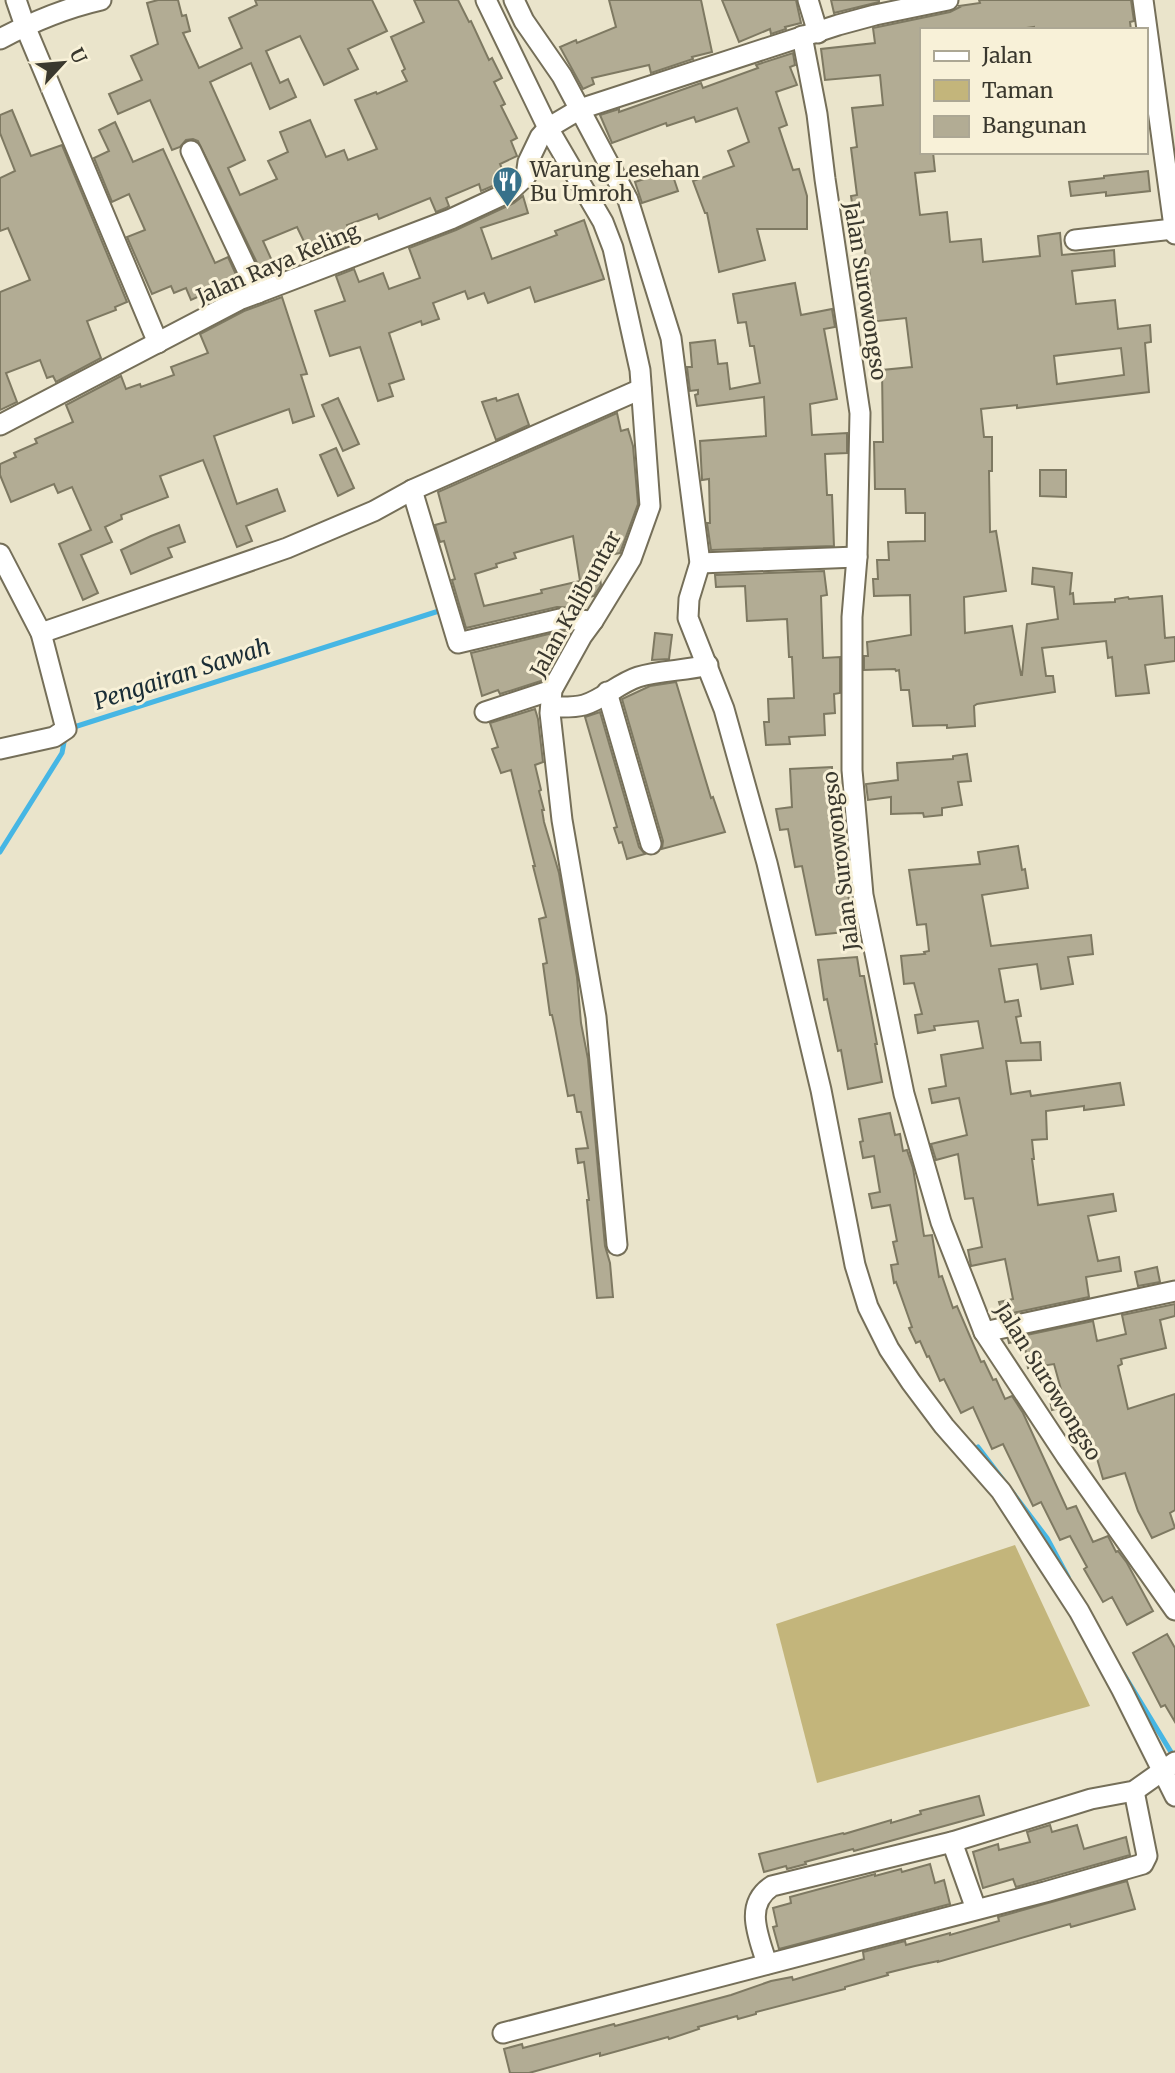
<svg xmlns="http://www.w3.org/2000/svg" width="1175" height="2073" font-family="Merriweather,serif">
<rect width="100%" height="100%" fill="#eae4cb"/>
<!-- green -->
<polygon fill="#c3b57b" points="1015,1545 1090,1706 817,1783 776,1624"/>
<g fill="none" stroke-linecap="round" stroke-linejoin="round">
<!-- stream -->
<g stroke="#46b6e4" stroke-width="5">
<polyline points="71,728 442,610"/>
<polyline points="0,852 62,753 65,737"/>
<polyline points="978,1447 1047,1538 1068,1577"/>
<polyline points="1123,1673 1174,1757"/>
</g>
</g>
<!-- building -->
<g fill="#b2ac94" stroke="#7e7962" stroke-width="2" fill-rule="evenodd">
<polygon points="158,0 178,0 182,16 186,15 190,31 183,33 199,68 242,48 229,18 257,5 255,0 372,0 387,31 348,49 358,69 324,85 300,36 266,51 280,83 288,79 296,97 270,109 251,63 210,82 245,160 228,168 240,195 277,179 268,161 288,152 280,132 310,120 326,157 344,150 348,160 377,149 355,100 376,92 377,94 407,81 402,71 405,69 391,37 424,22 414,0 458,0 469,22 471,21 489,60 492,58 502,78 494,82 505,104 501,106 517,138 511,141 517,156 500,164 506,178 502,182 481,191 479,184 446,198 449,206 446,208 436,212 430,198 379,219 377,214 347,225 353,240 344,243 345,246 332,251 328,241 308,250 297,227 263,241 273,263 260,269 198,141 193,139 186,140 180,147 172,150 150,100 118,114 109,94 142,80 131,56 158,44 147,3"/>
<polygon points="609,0 701,0 712,52 692,57 693,59 651,73 649,65 592,78 594,84 583,89 560,47 576,40 577,43 616,27"/>
<polygon points="722,0 796,0 801,23 785,27 786,29 771,34 770,29 739,42"/>
<polygon points="831,0 879,0 879,2 834,13"/>
<path d="M979,0H1131L1134,21L1130,22L1131,30H1034V27L1013,30H921V152H933L935,171L915,173L920,215L947,212L950,242L981,239L983,262L1040,256L1038,236L1060,233L1062,255L1114,250L1115,266L1072,271L1076,304L1115,300L1118,329L1150,325L1151,342L1145,343L1149,392L1017,408V405L981,409L984,437H992V471H989L990,532L996,531L1006,591L964,597L965,633L1012,626L1021,675H1022L1027,624L1058,619L1054,587L1032,584L1033,568L1072,573L1070,594L1073,593L1074,604L1115,602V599L1128,597L1129,599L1162,596L1165,638L1175,637V661L1145,665L1149,693L1116,696L1112,657L1108,658L1106,641L1042,648L1046,676H1053L1055,692L977,704L974,706L975,726L947,728V725L913,726L909,690H901L899,670L896,671L895,669L864,670V656H868L867,642L911,635L910,595L874,596L873,579H878L877,560H889L888,542L925,541V513H906L905,489H875L874,442H883L882,370L912,367L906,318L869,322L867,306L873,305L869,269H867L862,224L853,225L852,210H853L851,196L857,195L851,148L857,147L852,108L883,105L880,75L825,80L821,49L875,43L873,28L950,12L960,7L959,6L980,3ZM1121,348L1124,375L1057,384L1054,356Z"/>
<polygon points="793,53 795,65 790,67 797,85 776,92 787,125 779,128 793,170 799,169 807,196 807,229 757,229 765,260 719,272 707,213 705,213 693,181 734,166 728,151 749,142 737,108 696,122 694,117 667,126 666,123 612,143 600,115 619,109 619,112 701,83 703,88 758,68 756,65"/>
<polygon points="12,110 31,156 62,145 127,302 115,307 116,310 87,321 101,358 56,382 53,376 47,378 40,360 6,373 17,402 0,410 0,292 30,280 8,228 0,231 0,178 15,171 0,133 0,115"/>
<polygon points="115,122 133,162 163,149 215,263 228,257 238,279 191,300 186,288 174,293 171,286 152,294 127,237 145,230 129,194 112,202 94,158 109,151 99,130"/>
<polygon points="671,170 678,191 642,203 635,182"/>
<polygon points="1148,171 1150,191 1106,196 1106,192 1071,196 1069,182 1104,178 1104,176"/>
<polygon points="523,196 528,213 481,228 492,259 557,235 555,231 584,220 604,279 535,302 530,287 488,303 484,293 468,299 465,291 433,303 439,319 422,325 421,321 389,333 404,379 389,384 393,396 378,401 360,347 330,356 315,311 345,301 336,276 354,269 359,282 383,273 389,289 420,278 409,248 456,230 514,203"/>
<polygon points="795,283 801,315 832,309 835,327 824,329 837,399 810,404 812,435 847,433 847,453 825,454 827,495 832,495 834,546 711,550 707,523 710,523 709,479 702,480 700,441 766,436 764,397 697,406 695,395 698,394 698,390 690,391 687,367 692,367 690,343 715,340 718,364 727,363 730,389 760,383 754,346 750,346 746,322 738,323 733,294"/>
<polygon points="282,297 307,374 301,375 314,416 293,423 289,409 214,436 237,504 277,489 285,511 246,526 252,541 237,547 203,460 160,476 168,497 121,515 122,519 105,527 112,542 81,555 98,593 83,600 59,544 91,530 72,487 58,493 54,484 11,502 0,475 0,464 16,457 14,453 37,443 35,439 73,422 66,405 121,376 126,389 140,384 141,387 174,375 171,367 208,353 200,334 244,311"/>
<polygon points="518,394 529,425 496,440 482,402 496,398 497,401"/>
<polygon points="338,398 359,444 343,451 322,405"/>
<path d="M617,413L621,431L628,429L633,446L638,504L620,553L597,557L601,585L594,596L580,598L581,608L557,607L466,628L452,580L455,579L444,541L440,542L435,525L446,522L438,492ZM573,536L580,581L541,590L542,593L484,606L475,574L497,567L496,564L516,558L514,553Z"/>
<polygon points="336,448 354,488 338,496 320,455"/>
<polygon points="1040,470 1066,470 1066,497 1040,496"/>
<polygon points="179,525 185,542 168,548 172,557 131,574 121,550 151,536"/>
<polygon points="824,571 827,595 821,596 823,658 840,657 840,693 834,694 835,713 824,714 825,735 789,737 790,744 766,745 764,722 769,722 768,699 794,698 792,657 789,657 787,619 747,621 745,586 716,587 715,575"/>
<polygon points="561,631 567,632 568,636 564,643 552,646 552,650 538,653 546,676 544,680 500,694 498,690 482,696 471,653"/>
<polygon points="655,633 672,635 669,659 652,660"/>
<polygon points="676,682 711,798 713,797 725,832 662,849 663,841 622,699 650,686"/>
<polygon points="535,709 538,719 543,762 535,765 541,790 539,791 544,810 542,810 544,822 559,873 577,977 581,1023 588,1059 605,1246 610,1263 613,1297 597,1298 587,1200 589,1200 584,1162 578,1163 576,1149 588,1148 581,1112 577,1112 574,1095 568,1096 555,1028 552,1015 550,1015 543,964 547,963 539,919 546,917 533,866 535,866 511,770 501,773 492,749 498,747 490,723"/>
<polygon points="600,712 639,847 645,854 627,859 622,842 619,843 614,828 617,827 585,717"/>
<polygon points="967,754 971,781 958,782 962,805 942,808 942,815 924,817 923,813 891,814 891,797 868,800 866,784 898,780 897,763 953,759 953,756"/>
<polygon points="832,767 833,804 843,858 841,858 855,931 816,935 802,866 795,867 788,829 780,830 776,809 792,807 790,769"/>
<polygon points="1018,846 1022,870 1025,869 1028,888 982,895 991,946 1091,935 1093,954 1068,957 1073,984 1041,989 1037,964 999,969 1005,1002 1018,1000 1021,1016 1016,1017 1021,1043 1040,1042 1041,1060 1006,1061 1011,1094 1030,1091 1031,1096 1120,1083 1124,1105 1084,1110 1084,1106 1046,1111 1047,1139 1032,1140 1034,1159 1032,1159 1038,1205 1113,1194 1116,1211 1088,1216 1098,1261 1119,1257 1121,1271 1086,1277 1089,1297 1003,1315 999,1302 1013,1299 1005,1259 971,1266 968,1250 982,1247 973,1198 965,1199 958,1154 936,1160 931,1144 967,1135 959,1098 932,1103 929,1089 946,1086 941,1055 983,1048 978,1021 934,1026 935,1030 918,1033 915,1015 922,1014 914,983 904,984 901,956 925,954 924,952 929,951 926,924 917,925 909,870 980,864 978,852"/>
<polygon points="857,957 860,976 864,976 877,1044 875,1044 882,1082 848,1089 841,1050 838,1051 827,999 824,1000 818,960"/>
<polygon points="890,1113 895,1135 900,1134 903,1151 907,1150 913,1168 924,1236 932,1235 939,1277 942,1276 953,1308 957,1306 981,1362 984,1361 993,1380 996,1379 1005,1399 1012,1396 1023,1413 1067,1509 1076,1506 1093,1542 1108,1536 1116,1552 1118,1551 1127,1563 1153,1611 1127,1625 1112,1597 1103,1602 1084,1569 1087,1567 1070,1536 1060,1540 1041,1502 1033,1506 1003,1444 992,1449 973,1407 961,1413 944,1379 940,1381 929,1356 927,1357 920,1341 916,1343 909,1328 912,1327 896,1282 894,1283 891,1265 898,1264 893,1242 897,1241 890,1205 872,1208 869,1194 880,1192 874,1156 863,1158 860,1142 863,1141 859,1119"/>
<polygon points="1157,1267 1160,1282 1138,1286 1135,1272"/>
<polygon points="1175,1304 1175,1316 1160,1320 1166,1348 1121,1359 1122,1364 1118,1366 1128,1409 1175,1394 1175,1510 1170,1513 1175,1528 1152,1538 1138,1511 1125,1473 1103,1479 1091,1438 1077,1442 1067,1406 1052,1410 1049,1396 1062,1393 1054,1364 1028,1368 1024,1339 1009,1343 1008,1339 1093,1321 1097,1341 1126,1334 1122,1315"/>
<polygon points="1167,1634 1175,1648 1175,1722 1165,1705 1161,1707 1133,1653"/>
<polygon points="979,1796 984,1815 854,1851 853,1849 805,1862 806,1864 787,1869 786,1866 764,1872 759,1854 843,1833 844,1834 891,1820 891,1823 921,1814 920,1811"/>
<polygon points="1050,1825 1052,1832 1077,1825 1084,1849 1126,1837 1130,1855 1016,1887 1013,1879 983,1888 973,1852 998,1844 999,1850 1030,1842 1027,1832"/>
<polygon points="930,1864 935,1883 944,1880 950,1904 779,1949 773,1927 777,1926 773,1908 791,1903 790,1897 875,1874 875,1876 901,1869 902,1872"/>
<polygon points="1127,1881 1135,1909 1071,1927 1070,1924 938,1962 938,1961 915,1966 887,1973 888,1975 845,1987 845,1989 756,2012 756,2014 738,2019 737,2016 698,2027 699,2029 669,2039 668,2037 600,2056 600,2053 529,2073 510,2073 504,2049 522,2044 523,2048 614,2024 615,2026 731,1995 771,1981 792,1977 793,1980 864,1959 863,1952 905,1941 906,1945 950,1933 950,1935 999,1921 998,1917"/>
</g>
<g fill="none" stroke-linecap="round" stroke-linejoin="round">
<defs>
<g id="minor">
<polyline points="16,0 25,26 158,343"/>
<polyline points="486,0 548,128 603,222 613,248 640,370 650,506 631,559 593,621 582,636 552,690 550,713 562,820 596,1017 617,1245"/>
<polyline points="514,0 524,21 562,76 628,200 671,338 700,563 689,599 688,618 724,709 767,863 821,1090 855,1265 868,1307 889,1349 911,1382 944,1426 1001,1491 1079,1611 1122,1690 1175,1796"/>
<polyline points="808,0 818,33"/>
<polyline points="1143,0 1175,234"/>
<polyline points="802,36 817,114 825,179 860,413 857,557 852,617 852,770 863,895 904,1094 941,1222 984,1332 1066,1456 1175,1610"/>
<path d="M0,39C32,22 66,8 101,0"/>
<polyline points="191,151 258,293"/>
<polyline points="1075,240 1173,229"/>
<polyline points="0,425 239,300 451,219 509,192 526,176 528,162 540,137 548,128 580,109 838,25 875,15 948,0"/>
<polyline points="412,490 458,643 560,619 593,621"/>
<polyline points="0,554 41,633 66,729 54,737 0,749"/>
<polyline points="700,563 857,557"/>
<polyline points="41,633 287,548 374,511 412,490 641,389"/>
<polyline points="607,692 651,844"/>
<path d="M551,707C561,707 573,708 584,705C602,700 619,683 638,677C660,670 685,671 708,665"/>
<polyline points="485,712 552,690"/>
<polyline points="984,1332 1175,1291"/>
<polyline points="952,1842 976,1909"/>
<path d="M767,1964C759,1937 743,1905 772,1886L952,1842L1091,1799L1134,1791L1175,1762"/>
<polyline points="503,2033 1045,1892 1143,1864 1147,1856 1134,1791"/>
</g>
</defs>
<!-- minor casing -->
<use href="#minor" stroke="#756f59" stroke-width="23"/>
<!-- minor -->
<use href="#minor" stroke="#fff" stroke-width="19"/>
</g>
<!-- icons -->
<defs>
<symbol id="restaurant-pin" viewBox="-11 -11 22 30"><path d="M0 17L-7.5 6A9.5 9.5 0 1 1 7.5 6Z" fill="#37718a" stroke="#f8f1d8"/><path d="M-5-6h1v4h1v-4h1v4h1v-4h1v5L-1.5 .5V6h-2V.5L-5-1ZM5-6V6H3V1.5H1.5Q1.5-4 5-6Z" fill="#fff"/></symbol>
</defs>
<g fill-rule="evenodd">
<use href="#restaurant-pin" x="490" y="164" width="35" height="47"/>
</g>
<g text-anchor="middle" stroke-width="6" stroke-linejoin="round" paint-order="stroke">
<!-- poi labels -->
<g font-size="21" fill="#3a382e" stroke="#f8f1d8" text-anchor="start">
<text x="530" y="177">Warung Lesehan<tspan x="530" dy="24">Bu Umroh</tspan></text>
</g>
<!-- street labels -->
<g font-size="21" fill="#3a382e" stroke="#f8f1d8">
<text transform="translate(278 264) rotate(-23)" y="7">Jalan Raya Keling</text>
<text transform="translate(865 291) rotate(81)" y="7">Jalan Surowongso</text>
<text transform="translate(576 604) rotate(-61)" y="7">Jalan Kalibuntar</text>
<text transform="translate(841 861) rotate(-97)" y="7">Jalan Surowongso</text>
<text transform="translate(1048 1382) rotate(58)" y="7">Jalan Surowongso</text>
</g>
<!-- water labels -->
<g font-size="23" font-style="italic" fill="#1a2d36" stroke="#f8f1d8">
<text transform="translate(182 674) rotate(-18)" y="8">Pengairan Sawah</text>
</g>
</g>
<!-- legend -->
<rect x="920" y="28" width="228" height="126" fill="#f8f1d8" stroke="#aca794" stroke-width="2"/>
<rect x="934" y="51" width="35" height="10" fill="#ffffff" stroke="#aca794" stroke-width="2"/>
<text x="982" y="63" font-size="21" fill="#3a382e">Jalan</text>
<rect x="934" y="80" width="35" height="21" fill="#c3b57b" stroke="#aca794" stroke-width="2"/>
<text x="982" y="98" font-size="21" fill="#3a382e">Taman</text>
<rect x="934" y="116" width="35" height="21" fill="#b2ac94" stroke="#aca794" stroke-width="2"/>
<text x="982" y="133" font-size="21" fill="#3a382e">Bangunan</text>
<!-- north arrow -->
<g transform="translate(63 63) rotate(64)" stroke="#f8f1d8" stroke-width="5" paint-order="stroke">
<path d="M0-5L12 26L0 18L-12 26Z" fill="#3a382e"/>
<text y="-10" font-size="19" font-weight="bold" text-anchor="middle" fill="#3a382e">U</text>
</g>
</svg>
